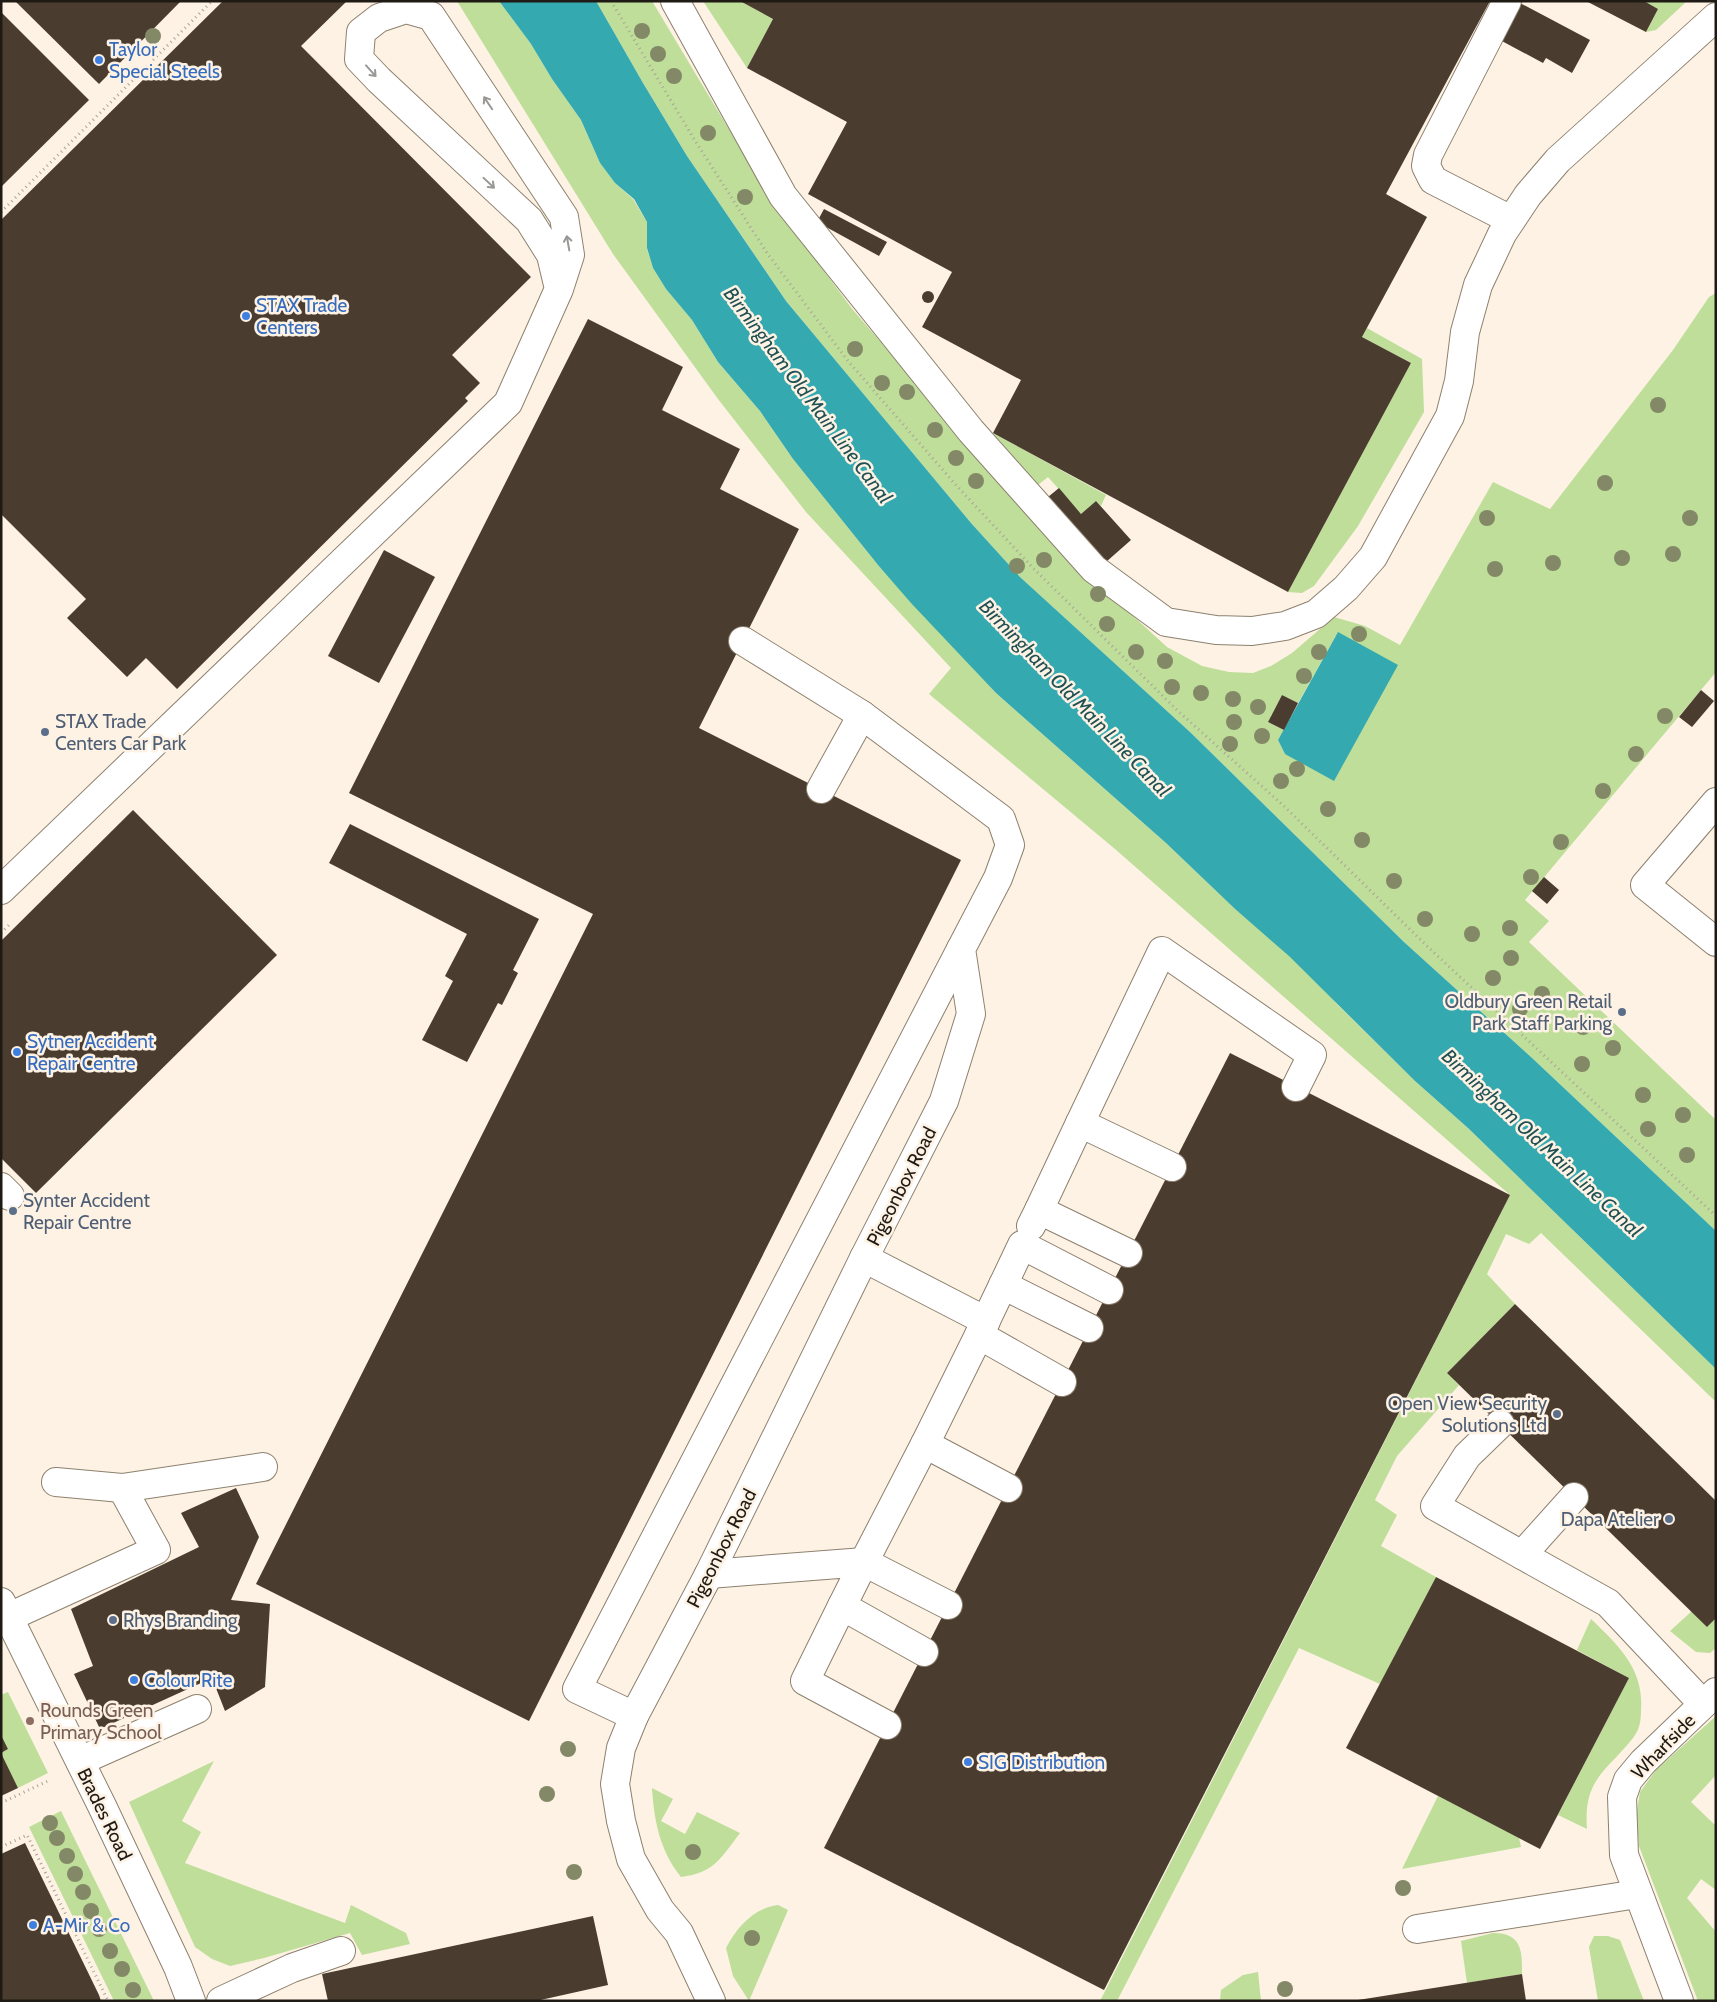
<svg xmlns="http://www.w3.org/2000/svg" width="1717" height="2002" font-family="Cabin,sans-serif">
<rect width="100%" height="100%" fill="#fdf2e3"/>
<!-- green -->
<g fill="#bede9a" fill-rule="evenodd">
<polygon points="457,1 499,1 531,44 552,79 581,120 600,163 615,183 633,199 647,222 647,249 653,268 666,289 692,320 718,362 760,411 793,459 878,565 996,693 1166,843 1234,908 1294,957 1339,1006 1415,1081 1468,1128 1716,1369 1716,1402 1541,1233 1529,1244 1506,1234 1487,1274 1515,1304 1447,1373 1459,1385 1397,1456 1375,1500 1397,1515 1381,1546 1436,1577 1380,1684 1299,1648 1117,2001 1100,2001 1510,1195 1115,849 929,694 951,668 806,512 718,399 613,254"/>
<path d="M596,1H652L773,203L853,310L1065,554L1167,647L1202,666L1229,672L1253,673L1271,666L1292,653L1334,617L1365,626L1400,645L1493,482L1550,509L1673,350L1709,297L1716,293V672L1525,900L1549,921L1529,942L1716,1120V1231L1531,1057L1404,942L1190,732L1020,577L971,523L786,301L687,156L643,83ZM1338,632L1285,754L1278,740L1284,730L1268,722L1282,695L1298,703Z"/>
<polygon points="703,1 740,1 773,19 747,68"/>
<polygon points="1644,1 1687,1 1656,30 1646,32 1658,9"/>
<polygon points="1367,328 1422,359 1424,412 1358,526 1314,586 1302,593 1288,592 1411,363 1362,337"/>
<polygon points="993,433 1106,495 1101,506 1096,501 1081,514 1048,477 1038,485"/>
<polygon points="1692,1611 1716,1618 1716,1648 1710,1653 1696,1652 1670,1631"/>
<path d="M1591,1619C1618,1645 1644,1669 1641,1709C1641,1720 1640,1729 1633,1738C1606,1772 1583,1779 1587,1829L1558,1815L1629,1678L1577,1650Z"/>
<polygon points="8,1692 48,1773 18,1788 1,1753 8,1749 1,1735 1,1695"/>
<polygon points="1716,1716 1716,1775 1691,1802 1716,1826 1716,1890 1701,1879 1687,1898 1716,1932 1716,2001 1698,2001 1639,1846 1636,1817 1640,1792 1656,1770"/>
<polygon points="214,1761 182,1821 201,1832 185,1863 345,1923 351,1905 406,1933 410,1944 362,1955 350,1933 264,1958 230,1966 212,1959 195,1947 129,1802"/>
<path d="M652,1788L673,1799L661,1821L685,1834L697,1812L740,1833C721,1858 714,1873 681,1877C660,1851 654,1821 652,1788Z"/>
<polygon points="1438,1796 1519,1838 1521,1847 1402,1869"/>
<polygon points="61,1811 154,2001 114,2001 29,1827"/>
<path d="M778,1905L788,1910L749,2001L733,1976L726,1948C737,1927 754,1908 778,1905Z"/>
<path d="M1493,1933C1522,1933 1522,1951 1522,1974L1467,1983L1461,1941Z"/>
<polygon points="1594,1936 1608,1936 1620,1940 1644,2001 1598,2001 1589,1947"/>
<polygon points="1258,1972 1261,2001 1220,2001 1221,1990 1243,1975"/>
</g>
<!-- water -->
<g fill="#34a9b0">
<polygon points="499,1 596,1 643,83 687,156 786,301 971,523 1020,577 1190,732 1404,942 1531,1057 1716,1231 1716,1369 1468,1128 1415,1081 1289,956 1234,908 1166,843 996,693 911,603 878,565 793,459 760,411 718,362 692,320 666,289 653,268 647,248 647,222 634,199 615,183 600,163 581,120 552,79 531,44"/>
<polygon points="1338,632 1398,665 1334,781 1285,754 1278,740"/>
</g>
<!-- building -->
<g fill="#4a3c2f">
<polygon points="15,1 181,1 99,84"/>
<polygon points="223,1 347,1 301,46 531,277 452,355 480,383 465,398 468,401 177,689 146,658 127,677 67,618 86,599 1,514 1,220"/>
<polygon points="740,1 1490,1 1386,194 1427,217 1362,337 1411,363 1288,592 993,433 1021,380 922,327 952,272 808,194 847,122 747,68 773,19"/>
<polygon points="1586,1 1644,1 1658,9 1646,32"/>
<polygon points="1520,3 1590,40 1572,73 1546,58 1543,63 1500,40"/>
<polygon points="1,12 89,100 1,187"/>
<polygon points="824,209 887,242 879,256 817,222"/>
<circle cx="928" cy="297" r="6"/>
<polygon points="588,319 683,367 662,410 740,449 720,489 799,529 699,728 961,860 529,1721 256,1584 593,914 349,793"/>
<polygon points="1059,488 1081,514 1096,501 1131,540 1106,562 1048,497"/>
<polygon points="384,550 435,577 379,683 328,656"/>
<polygon points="1701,690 1714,701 1692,727 1679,717"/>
<polygon points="1282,695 1298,703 1284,730 1268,722"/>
<polygon points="133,810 277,955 36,1193 1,1158 1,941"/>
<polygon points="350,824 539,919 513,970 518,973 502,1005 498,1003 467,1062 422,1040 453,981 445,976 467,934 329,863"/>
<polygon points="1544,877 1559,890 1547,904 1532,891"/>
<polygon points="1230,1053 1510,1195 1104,1990 824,1848"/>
<polygon points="1515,1304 1716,1501 1716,1618 1707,1627 1447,1373"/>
<polygon points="236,1488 259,1537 231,1600 270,1604 265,1687 225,1711 212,1678 100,1729 74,1674 93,1666 71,1609 199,1547 181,1513"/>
<polygon points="1436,1577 1629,1678 1540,1849 1346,1748"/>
<polygon points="1,1735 8,1749 1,1753 18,1788 1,1796"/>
<polygon points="25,1843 99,1995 101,2001 1,2001 1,1854"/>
<polygon points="593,1916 608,1985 536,2001 328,2001 322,1974"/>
<polygon points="1522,1974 1526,2001 1358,2001 1358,2000"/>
</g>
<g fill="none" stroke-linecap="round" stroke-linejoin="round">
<defs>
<g id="minor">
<polyline points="675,1 783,196 971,431 1094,569 1166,622 1216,630 1252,631 1285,626 1316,614 1346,588 1373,557 1450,416 1459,381 1465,332 1478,285 1502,234 1528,195 1558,160 1716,17"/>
<polyline points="1507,1 1428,155 1426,166 1433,180 1511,220"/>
<polyline points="743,641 862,715 821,789"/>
<polyline points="1716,802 1645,885 1716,942"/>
<polyline points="1,890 508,403 559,289 570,255 564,217 431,16 406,9 379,18 361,32 359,59 379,80 529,220 551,255 559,289"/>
<polyline points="1080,1123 1162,951 1312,1055 1296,1087"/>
<polyline points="1,1187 10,1196"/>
<polyline points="1039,1210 1080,1123 1172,1167"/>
<polyline points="1031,1226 1039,1210 1128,1253"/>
<polyline points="864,1258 986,1321"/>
<polyline points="1003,1285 1022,1245 1109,1290"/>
<polyline points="979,1335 1003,1285 1089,1328"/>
<polyline points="1500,1424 1467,1456 1435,1506 1522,1555 1574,1497"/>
<polyline points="925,1444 979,1335 1062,1382"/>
<polyline points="56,1482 122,1488 263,1467"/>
<polyline points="1522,1555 1608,1603 1703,1704"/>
<polyline points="709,1574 864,1562 842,1606 924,1652"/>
<polyline points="1,1602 102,1806 178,1967 191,2001"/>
<polyline points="948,1605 864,1562 925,1444 1008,1488"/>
<polyline points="842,1606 805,1681 887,1725"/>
<polyline points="9,1617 156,1550 122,1488"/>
<polyline points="634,1716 577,1689 961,949"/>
<polyline points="80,1761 197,1709"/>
<polyline points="1417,1929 1637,1894"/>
<polyline points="221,2001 292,1968 341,1951"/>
<polyline points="711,2001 679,1933 660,1910 631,1859 621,1821 615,1784 621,1748 634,1716 709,1574 864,1258 944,1101 971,1014 961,949 998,878 1010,845 1001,819 862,715"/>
<polyline points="1679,2001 1624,1855 1622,1797 1628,1780 1643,1762 1716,1692"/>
</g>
</defs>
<!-- minor casing -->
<use href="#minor" stroke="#8d806f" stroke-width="30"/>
<!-- path -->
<g stroke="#aba296" stroke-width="3" stroke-dasharray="1 4" stroke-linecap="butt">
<polyline points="611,1 694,139 767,253 848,361 955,484 1034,569 1178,711 1285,807 1427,946 1716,1216"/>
<polyline points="1,212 212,1"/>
<polyline points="1,933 9,925"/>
<polyline points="1,1803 50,1780"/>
<polyline points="1,1847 27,1835 108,2001"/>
</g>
<!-- minor -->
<use href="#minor" stroke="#fff" stroke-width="28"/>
</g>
<!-- trees -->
<g fill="#838866">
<circle cx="642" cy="31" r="8"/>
<circle cx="153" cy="36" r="8"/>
<circle cx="658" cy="54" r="8"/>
<circle cx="674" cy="76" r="8"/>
<circle cx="708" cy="133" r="8"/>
<circle cx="745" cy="197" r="8"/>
<circle cx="855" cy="349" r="8"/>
<circle cx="882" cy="383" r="8"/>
<circle cx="907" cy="392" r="8"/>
<circle cx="1658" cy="405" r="8"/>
<circle cx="935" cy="430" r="8"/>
<circle cx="956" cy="458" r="8"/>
<circle cx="976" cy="481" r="8"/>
<circle cx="1605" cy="483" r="8"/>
<circle cx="1487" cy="518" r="8"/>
<circle cx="1690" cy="518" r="8"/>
<circle cx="1673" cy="554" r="8"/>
<circle cx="1622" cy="558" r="8"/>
<circle cx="1044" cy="560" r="8"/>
<circle cx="1553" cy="563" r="8"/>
<circle cx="1017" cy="566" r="8"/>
<circle cx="1495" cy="569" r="8"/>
<circle cx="1098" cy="594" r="8"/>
<circle cx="1107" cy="624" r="8"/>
<circle cx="1359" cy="634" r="8"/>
<circle cx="1136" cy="652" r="8"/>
<circle cx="1319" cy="652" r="8"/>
<circle cx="1165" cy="661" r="8"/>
<circle cx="1304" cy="676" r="8"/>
<circle cx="1172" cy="687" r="8"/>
<circle cx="1201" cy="693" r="8"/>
<circle cx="1233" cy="699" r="8"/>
<circle cx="1258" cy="707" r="8"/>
<circle cx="1665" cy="716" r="8"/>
<circle cx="1234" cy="722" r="8"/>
<circle cx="1262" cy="736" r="8"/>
<circle cx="1230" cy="744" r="8"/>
<circle cx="1636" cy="754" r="8"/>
<circle cx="1297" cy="769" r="8"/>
<circle cx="1281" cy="781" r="8"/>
<circle cx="1603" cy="791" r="8"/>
<circle cx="1328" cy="809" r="8"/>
<circle cx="1362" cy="840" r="8"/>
<circle cx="1561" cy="842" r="8"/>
<circle cx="1531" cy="877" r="8"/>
<circle cx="1394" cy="881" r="8"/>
<circle cx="1425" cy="919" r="8"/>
<circle cx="1510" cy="928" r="8"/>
<circle cx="1472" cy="934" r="8"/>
<circle cx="1511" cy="958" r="8"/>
<circle cx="1493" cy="978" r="8"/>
<circle cx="1542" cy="994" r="8"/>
<circle cx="1520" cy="1009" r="8"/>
<circle cx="1583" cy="1027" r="8"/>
<circle cx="1613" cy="1048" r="8"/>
<circle cx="1582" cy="1064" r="8"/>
<circle cx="1643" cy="1095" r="8"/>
<circle cx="1683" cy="1115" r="8"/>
<circle cx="1648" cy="1129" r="8"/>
<circle cx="1687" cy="1155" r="8"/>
<circle cx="568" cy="1749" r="8"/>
<circle cx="547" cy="1794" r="8"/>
<circle cx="50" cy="1823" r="8"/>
<circle cx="57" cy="1838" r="8"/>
<circle cx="693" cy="1852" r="8"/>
<circle cx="67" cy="1856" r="8"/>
<circle cx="574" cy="1872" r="8"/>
<circle cx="75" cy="1874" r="8"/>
<circle cx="1403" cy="1888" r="8"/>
<circle cx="83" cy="1892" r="8"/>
<circle cx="91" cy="1911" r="8"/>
<circle cx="99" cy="1929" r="8"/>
<circle cx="752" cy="1938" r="8"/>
<circle cx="110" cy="1951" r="8"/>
<circle cx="122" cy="1969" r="8"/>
<circle cx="1285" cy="1989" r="8"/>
<circle cx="133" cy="1990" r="8"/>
</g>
<!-- one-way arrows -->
<defs><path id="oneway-shaft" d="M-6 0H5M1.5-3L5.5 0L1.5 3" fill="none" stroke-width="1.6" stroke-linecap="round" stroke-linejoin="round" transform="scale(1.25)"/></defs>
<g stroke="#9a9895">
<use href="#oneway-shaft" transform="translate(371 71) rotate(48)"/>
<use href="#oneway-shaft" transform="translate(488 103) rotate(-124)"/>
<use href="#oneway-shaft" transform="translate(489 183) rotate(43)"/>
<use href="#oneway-shaft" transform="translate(568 243) rotate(-100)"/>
</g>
<!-- markers -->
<g fill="#3f7fe0" stroke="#fdf2e3" stroke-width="2">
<circle cx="99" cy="60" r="5"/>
<circle cx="246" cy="316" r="5"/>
<circle cx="17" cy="1052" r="5"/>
<circle cx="134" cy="1680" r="5"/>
<circle cx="968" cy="1762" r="5"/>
<circle cx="33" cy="1925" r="5"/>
</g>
<g fill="#5c6f8a" stroke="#fdf2e3" stroke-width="2">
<circle cx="45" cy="732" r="5"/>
<circle cx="1622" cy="1012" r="5"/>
<circle cx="13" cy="1211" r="5"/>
<circle cx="1557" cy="1414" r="5"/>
<circle cx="1669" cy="1519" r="5"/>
<circle cx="113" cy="1620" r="5"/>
</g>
<circle fill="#8d6e63" stroke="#fdf2e3" stroke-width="2" cx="30" cy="1721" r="5"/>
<g text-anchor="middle" stroke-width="5" stroke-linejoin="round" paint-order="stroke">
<!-- shop labels -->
<g font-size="19" fill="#366cbe" stroke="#fdf2e3" text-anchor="start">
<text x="109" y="56">Taylor<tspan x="109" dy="22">Special Steels</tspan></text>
<text x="256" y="312">STAX Trade<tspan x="256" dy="22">Centers</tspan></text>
<text x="27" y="1048">Sytner Accident<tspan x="27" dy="22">Repair Centre</tspan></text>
<text x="144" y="1687">Colour Rite</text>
<text x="978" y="1769">SIG Distribution</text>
<text x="43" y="1932">A-Mir &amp; Co</text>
</g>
<!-- service labels -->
<g font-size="19" fill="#4e5e75" stroke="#fdf2e3" text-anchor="start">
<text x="55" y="728">STAX Trade<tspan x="55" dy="22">Centers Car Park</tspan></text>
<text x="1612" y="1008" text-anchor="end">Oldbury Green Retail<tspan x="1612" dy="22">Park Staff Parking</tspan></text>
<text x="23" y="1207">Synter Accident<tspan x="23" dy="22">Repair Centre</tspan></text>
<text x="1547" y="1410" text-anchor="end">Open View Security<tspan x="1547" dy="22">Solutions Ltd</tspan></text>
<text x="1659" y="1526" text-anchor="end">Dapa Atelier</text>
<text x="123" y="1627">Rhys Branding</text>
</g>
<!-- street labels -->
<g font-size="19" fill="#1f1b14" stroke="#fdf2e3">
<text transform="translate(901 1186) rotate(-63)" y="7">Pigeonbox Road</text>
<text transform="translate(721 1548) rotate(-63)" y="7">Pigeonbox Road</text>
<text transform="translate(1663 1746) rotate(-46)" y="7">Wharfside</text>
<text transform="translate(105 1814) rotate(64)" y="7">Brades Road</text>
</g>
<!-- education labels -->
<g font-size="19" fill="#785e54" stroke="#fdf2e3" text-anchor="start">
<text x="40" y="1717">Rounds Green<tspan x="40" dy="22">Primary School</tspan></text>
</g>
<!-- water labels -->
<g font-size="20" font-style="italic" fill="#1f5053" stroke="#fdf2e3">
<text transform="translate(808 395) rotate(53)" y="7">Birmingham Old Main Line Canal</text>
<text transform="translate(1075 698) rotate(46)" y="7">Birmingham Old Main Line Canal</text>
<text transform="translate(1542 1143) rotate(43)" y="7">Birmingham Old Main Line Canal</text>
</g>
</g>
<!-- border -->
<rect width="1717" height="2002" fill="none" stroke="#1f1b14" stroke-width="5"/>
</svg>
